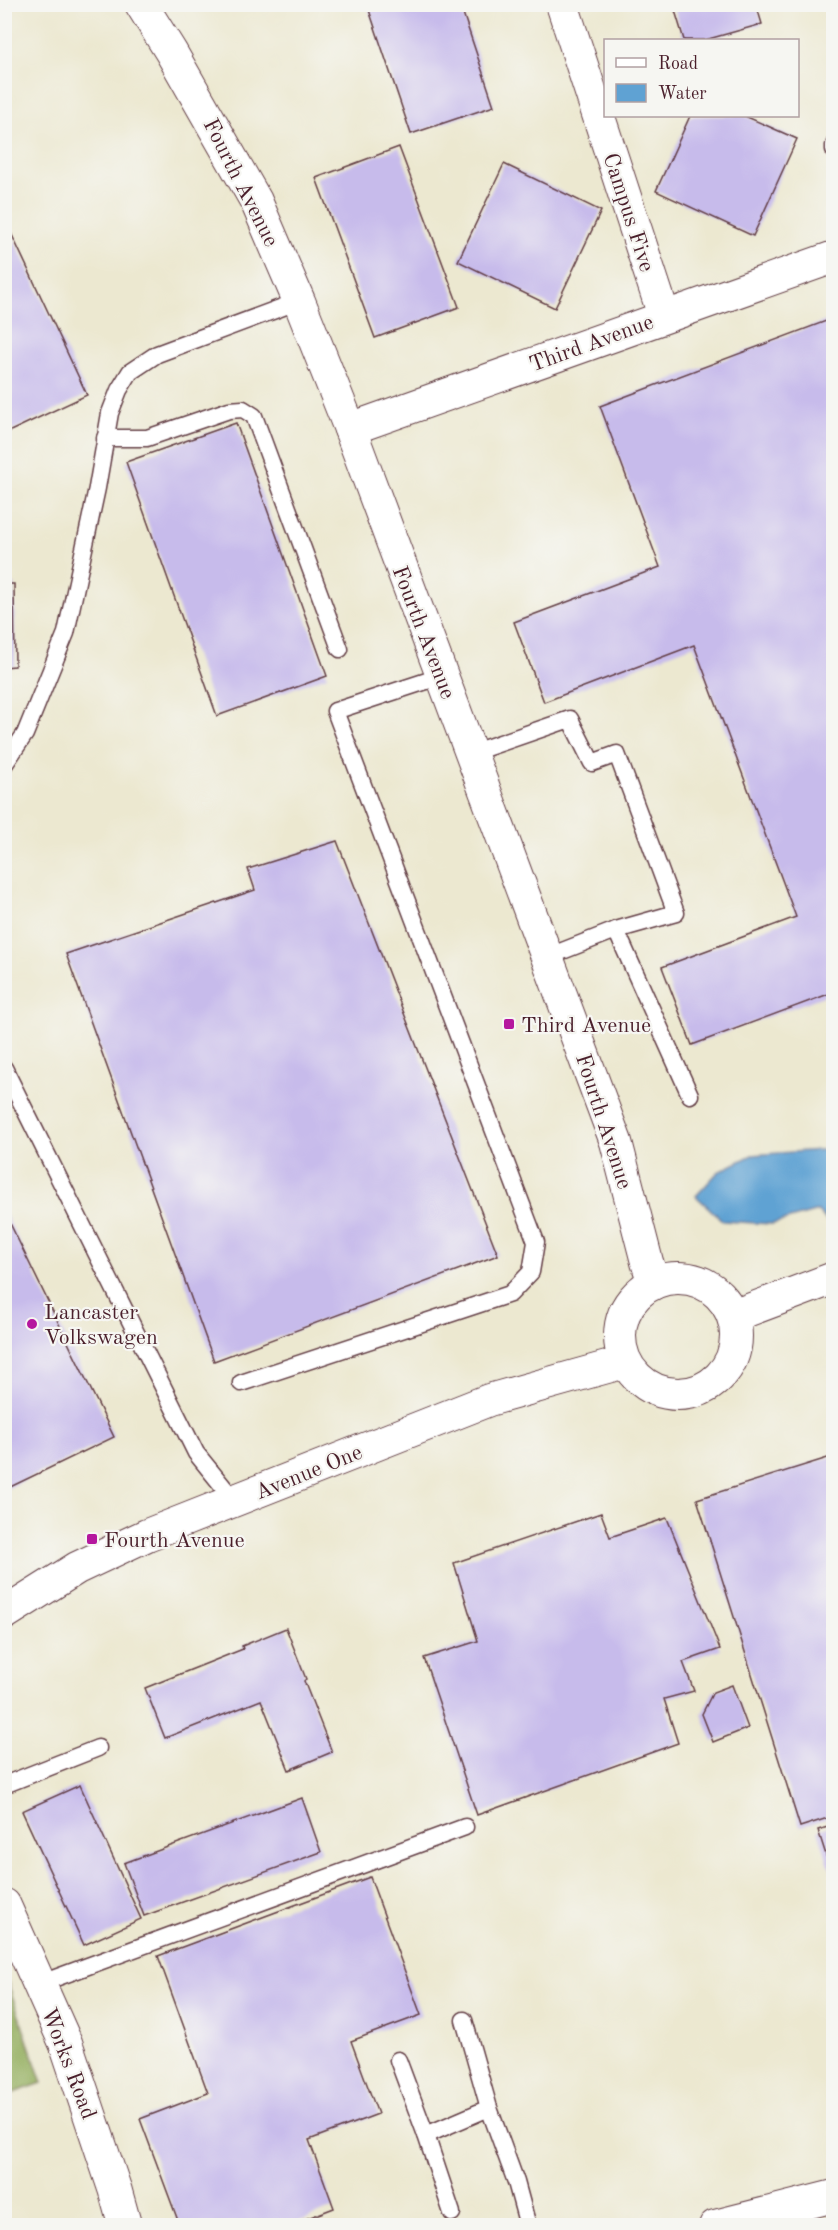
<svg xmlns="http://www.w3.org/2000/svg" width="838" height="2230" font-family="'Old Standard TT',serif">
<rect width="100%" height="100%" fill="#f6f6f2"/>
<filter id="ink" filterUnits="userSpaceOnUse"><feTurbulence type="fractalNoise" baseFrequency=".0167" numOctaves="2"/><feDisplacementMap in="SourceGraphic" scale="12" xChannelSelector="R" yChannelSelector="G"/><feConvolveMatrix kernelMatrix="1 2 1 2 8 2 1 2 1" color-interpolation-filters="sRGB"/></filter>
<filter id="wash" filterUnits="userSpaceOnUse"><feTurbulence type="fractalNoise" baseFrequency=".008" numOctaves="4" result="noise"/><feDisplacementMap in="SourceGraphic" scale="24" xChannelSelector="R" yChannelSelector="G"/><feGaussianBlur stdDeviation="1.35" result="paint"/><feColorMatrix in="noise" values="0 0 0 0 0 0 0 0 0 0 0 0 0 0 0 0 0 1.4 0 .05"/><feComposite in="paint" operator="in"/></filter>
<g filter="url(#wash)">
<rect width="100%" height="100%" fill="#ece8d0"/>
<!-- forest -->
<polygon fill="#96b062" stroke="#706846" stroke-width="1.5" points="4,1972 42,2083 5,2096 4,2096"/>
<!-- water -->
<polygon fill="#5fa2d3" stroke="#54607f" stroke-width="1.5" points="833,1149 833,1228 818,1211 772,1224 723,1221 696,1196 718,1172 752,1155"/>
<g id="blocks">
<!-- building -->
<g fill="#c7bbeb">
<polygon points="367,4 460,4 494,106 411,134"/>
<polygon points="673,4 756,4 762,24 705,40 684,40"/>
<polygon points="690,116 745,116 797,139 753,236 656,191"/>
<polygon points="399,147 459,307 375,338 316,178"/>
<polygon points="504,164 601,211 555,308 458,261"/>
<polygon points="4,218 87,395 4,434"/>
<polygon points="834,318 834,992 692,1045 662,967 796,917 694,645 544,702 514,622 660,567 600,406"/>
<polygon points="236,423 327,676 217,716 126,462"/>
<polygon points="4,584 14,584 15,666 4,667"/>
<polygon points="337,841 498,1255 214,1361 66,954 255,890 248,869"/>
<polygon points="4,1211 114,1437 4,1490"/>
<polygon points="834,1456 834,1816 800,1827 697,1499"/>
<polygon points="601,1513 610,1537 667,1518 720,1649 683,1662 694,1691 664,1699 678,1743 477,1815 424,1658 478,1641 454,1563"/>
<polygon points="286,1628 306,1679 304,1681 332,1752 289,1770 261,1700 165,1738 145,1688 243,1649 242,1646"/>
<polygon points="732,1685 748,1728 713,1742 702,1714 713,1692"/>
<polygon points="80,1785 141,1919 84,1945 22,1811"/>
<polygon points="302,1798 321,1852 144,1916 124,1863"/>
<polygon points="834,1825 834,1877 833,1877 818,1830"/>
<polygon points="370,1877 421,2015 351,2041 378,2114 309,2140 334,2208 287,2226 180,2226 140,2119 208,2093 158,1956"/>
</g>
</g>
</g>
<g filter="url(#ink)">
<use href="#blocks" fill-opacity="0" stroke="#623d44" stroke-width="1.5"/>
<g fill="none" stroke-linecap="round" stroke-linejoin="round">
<defs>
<g id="service">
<polyline points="834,145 834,150"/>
<polyline points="105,438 147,438 229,410 243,409 254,416 340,649"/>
<polyline points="471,753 570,719 592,763 617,754 676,913 616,930"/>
<polyline points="4,765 25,734 66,633 97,488 110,413 119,390 130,372 157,354 299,301"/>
<polyline points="547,957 616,930 690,1095"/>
<polyline points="4,1068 196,1453 234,1500"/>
<polyline points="241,1383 510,1294 531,1272 536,1242 335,711 442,676"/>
<polyline points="4,1785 98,1748"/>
<polyline points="39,1984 465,1827"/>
<polyline points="464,2020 489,2108 516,2182 528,2226"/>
<polyline points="398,2060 426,2135"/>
<polyline points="452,2213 426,2135 489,2108"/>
</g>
<g id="minor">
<polyline points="141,4 171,52 256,201 299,301 350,429 616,1142 647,1262 654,1283"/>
<polyline points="562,4 664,316"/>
<polyline points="350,429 834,257"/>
<circle cx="678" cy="1336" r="58"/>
<polyline points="733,1316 834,1278"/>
<polyline points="4,1614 77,1568 147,1535 489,1400 625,1362"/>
<polyline points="715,2226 834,2196"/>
</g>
<polyline id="tertiary" points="4,1905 66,2044 115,2190 125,2226"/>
</defs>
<!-- service casing -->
<use href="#service" stroke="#623d44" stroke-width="19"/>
<!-- minor casing -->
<use href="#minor" stroke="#623d44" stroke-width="34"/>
<!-- tertiary casing -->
<use href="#tertiary" stroke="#623d44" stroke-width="35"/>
<!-- service -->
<use href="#service" stroke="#fff" stroke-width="16"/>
<!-- minor -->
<use href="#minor" stroke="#fff" stroke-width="32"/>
<!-- tertiary -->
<use href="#tertiary" stroke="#fff" stroke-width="33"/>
</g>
</g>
<!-- markers -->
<g fill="#b5179e" stroke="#f6f6f2" stroke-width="2">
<rect x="503" y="1018" width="12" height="12" rx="3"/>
<circle cx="32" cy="1324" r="6"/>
<rect x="86" y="1533" width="12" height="12" rx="3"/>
</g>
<g text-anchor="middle" stroke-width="4.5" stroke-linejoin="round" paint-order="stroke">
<!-- street labels -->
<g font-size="22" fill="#4a1f2b" stroke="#f6f6f2">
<text transform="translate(242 182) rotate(63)" y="8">Fourth Avenue</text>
<text transform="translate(630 212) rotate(72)" y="8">Campus Five</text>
<text transform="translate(591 342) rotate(-20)" y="8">Third Avenue</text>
<text transform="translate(425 632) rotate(69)" y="8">Fourth Avenue</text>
<text transform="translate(605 1121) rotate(72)" y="8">Fourth Avenue</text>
<text transform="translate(308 1471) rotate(-22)" y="8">Avenue One</text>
<text transform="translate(70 2063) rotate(69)" y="8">Works Road</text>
</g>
<!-- poi labels -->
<g font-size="22" fill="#4a1f2b" stroke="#f6f6f2" text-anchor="start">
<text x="521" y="1032">Third Avenue</text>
<text x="44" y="1319">Lancaster<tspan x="44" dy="25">Volkswagen</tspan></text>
<text x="104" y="1547">Fourth Avenue</text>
</g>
</g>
<!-- margin -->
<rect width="838" height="2230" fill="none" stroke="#f6f6f2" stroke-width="24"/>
<!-- legend -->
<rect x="604" y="39" width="195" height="78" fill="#f6f6f2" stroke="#b1a0a2" stroke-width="1.5"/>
<rect x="616" y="58" width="30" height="9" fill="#ffffff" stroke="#b1a0a2" stroke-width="1.5"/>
<text x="658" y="69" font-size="18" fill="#4a1f2b">Road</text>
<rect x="616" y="84" width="30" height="18" fill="#5fa2d3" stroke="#b1a0a2" stroke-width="1.5"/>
<text x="658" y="99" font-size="18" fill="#4a1f2b">Water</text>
</svg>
